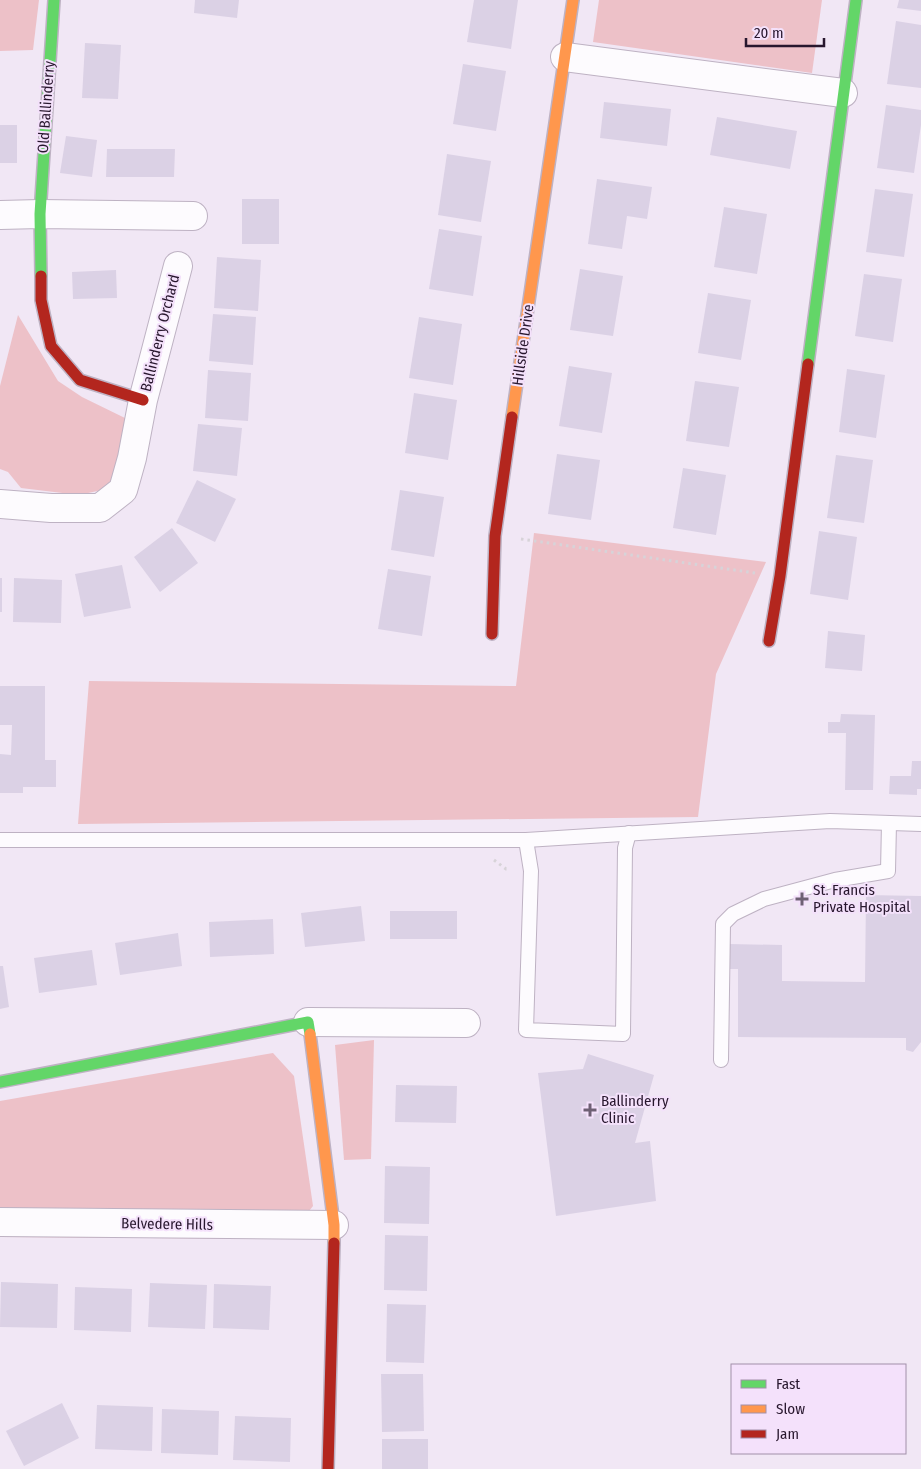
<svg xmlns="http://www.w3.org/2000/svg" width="921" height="1469" font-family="'Fira Sans Condensed',sans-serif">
<rect width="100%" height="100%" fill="#f1e7f5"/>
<!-- green -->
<g fill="#edc1c8">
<polygon points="0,0 39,0 33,50 0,51"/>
<polygon points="599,0 822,0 812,73 593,42"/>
<polygon points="18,315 58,381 82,397 127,419 111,488 79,495 21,488 8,472 0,469 0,386"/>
<polygon points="534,533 766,562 716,674 698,817 78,824 89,681 516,686"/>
<polygon points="374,1040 371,1159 344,1160 335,1045"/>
<polygon points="273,1053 294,1076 313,1206 287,1239 0,1237 0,1101"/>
</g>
<!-- building -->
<g fill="#dbd1e5">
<polygon points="195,0 239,0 237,18 194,13"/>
<polygon points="474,0 518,0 511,49 467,42"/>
<polygon points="899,0 921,0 921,11 897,8"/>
<polygon points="896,21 921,25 921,88 887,84"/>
<polygon points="85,43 121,45 118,99 82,98"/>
<polygon points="463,64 506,71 496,131 453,124"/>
<polygon points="604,102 671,109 667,146 600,138"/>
<polygon points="886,105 921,110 921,125 914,173 877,168"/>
<polygon points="717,117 797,131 790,169 710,155"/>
<rect x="0" y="125" width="17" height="38"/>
<polygon points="66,136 97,140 92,177 60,173"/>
<polygon points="107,149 175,149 174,177 106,177"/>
<polygon points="447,154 491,161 481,222 438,215"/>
<polygon points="597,179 652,187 647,219 627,216 622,249 588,244"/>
<polygon points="875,189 913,194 904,257 866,252"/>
<rect x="242" y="199" width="37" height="45"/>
<polygon points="724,207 767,214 757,274 714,267"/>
<polygon points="439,229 482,236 473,296 429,289"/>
<polygon points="217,257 261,260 258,311 214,308"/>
<polygon points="580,269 623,276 613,336 570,330"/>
<polygon points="116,270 117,298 73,299 72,272"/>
<polygon points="864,274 902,279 893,342 855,336"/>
<polygon points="708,293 751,300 741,360 698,353"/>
<polygon points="213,314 256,317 253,365 209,361"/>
<polygon points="419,317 462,324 453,385 409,378"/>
<polygon points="569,366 612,373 602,433 559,426"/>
<polygon points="847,369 885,375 876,438 839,432"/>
<polygon points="208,370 251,373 248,421 205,418"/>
<polygon points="695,381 739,387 729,447 686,441"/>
<polygon points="414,393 457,400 448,460 405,453"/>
<polygon points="198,424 242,428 237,476 193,471"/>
<polygon points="557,454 600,460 591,520 548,514"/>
<polygon points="836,455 873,460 864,523 827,518"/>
<polygon points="683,468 726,475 716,535 673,528"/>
<polygon points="197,480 236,499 215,542 176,523"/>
<polygon points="400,490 444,497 434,557 391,550"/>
<polygon points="172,528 198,563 160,592 134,557"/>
<polygon points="819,531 857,537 848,600 810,594"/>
<polygon points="122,565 131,608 84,617 75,574"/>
<polygon points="388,569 431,576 422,636 378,629"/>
<rect x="0" y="578" width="2" height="34"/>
<polygon points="14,578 62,580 61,623 13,622"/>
<polygon points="828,631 865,635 862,671 825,668"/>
<polygon points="0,686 45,686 45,760 56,760 56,787 23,787 23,793 0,793 0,754 11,755 12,725 0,725"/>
<polygon points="841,714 875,715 873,790 845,790 846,733 828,733 828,722 840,722"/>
<polygon points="912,761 921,761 921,789 917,789 917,795 889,794 890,776 911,776"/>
<polygon points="866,895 921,896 921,1042 913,1052 906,1050 906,1038 738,1037 738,969 729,969 729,944 782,945 782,981 865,982"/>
<polygon points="361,906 365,941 305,947 301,913"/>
<rect x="390" y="911" width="67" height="28"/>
<polygon points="273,919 274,954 210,957 209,922"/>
<polygon points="178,933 182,966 120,975 115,943"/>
<polygon points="92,950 97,985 39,993 34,958"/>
<polygon points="0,966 3,966 9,1007 0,1009"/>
<polygon points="588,1054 654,1075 635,1143 650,1141 656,1201 556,1216 538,1073 583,1069"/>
<polygon points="396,1085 457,1086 456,1123 395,1122"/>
<polygon points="385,1166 430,1167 429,1224 384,1223"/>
<polygon points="385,1235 428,1236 427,1291 384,1290"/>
<polygon points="1,1282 58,1284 57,1328 0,1327"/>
<polygon points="150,1283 207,1285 205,1329 148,1327"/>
<polygon points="214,1284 271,1286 269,1330 213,1328"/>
<polygon points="75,1287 132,1289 131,1332 74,1330"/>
<polygon points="387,1304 426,1305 424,1363 386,1362"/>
<polygon points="381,1374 423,1374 424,1431 382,1432"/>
<polygon points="62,1403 79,1438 24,1466 6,1431"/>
<polygon points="97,1405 153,1407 152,1451 95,1449"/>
<polygon points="162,1409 219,1411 218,1455 161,1453"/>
<polygon points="235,1416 291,1418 290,1462 233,1460"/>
<rect x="382" y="1439" width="46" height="30"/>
</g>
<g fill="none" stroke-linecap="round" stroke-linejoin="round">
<defs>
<g id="lane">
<polyline points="0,840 526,840 830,821 921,824"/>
<polyline points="526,840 531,871 526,1030 623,1034 625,848 629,833"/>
<polyline points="721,1060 723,924 733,914 764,899 835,880 888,871 889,823"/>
</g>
<g id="street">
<polyline points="565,57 843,93"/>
<polyline points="0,215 40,214 193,216"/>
<polyline points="0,504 51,508 100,508 123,490 132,458 143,400 178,266"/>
<polyline points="308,1022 466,1023"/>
<polyline points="0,1222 334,1225"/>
</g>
<g id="fast">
<polyline points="41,276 40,214 54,0"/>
<polyline points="808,364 856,0"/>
<polyline points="0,1082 308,1022 310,1034"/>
</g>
<g id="slow">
<polyline points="512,417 573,0"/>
<polyline points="310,1034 334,1225 334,1243"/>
</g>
<g id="jam">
<polyline points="41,276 41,300 51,346 80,380 143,400"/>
<polyline points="492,634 495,536 512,417"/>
<polyline points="769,641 780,576 808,364"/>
<polyline points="328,1469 334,1243"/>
</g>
</defs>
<!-- lane casing -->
<use href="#lane" stroke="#beb2c3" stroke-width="16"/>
<!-- street casing -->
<use href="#street" stroke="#beb2c3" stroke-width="30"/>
<!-- fast casing -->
<use href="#fast" stroke="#beb2c3" stroke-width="14"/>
<!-- slow casing -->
<use href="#slow" stroke="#beb2c3" stroke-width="14"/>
<!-- jam casing -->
<use href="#jam" stroke="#beb2c3" stroke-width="14"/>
<!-- path -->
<g stroke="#d7d3d8" stroke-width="3" stroke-dasharray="2.5 4" stroke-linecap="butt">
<polyline points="521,539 755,573"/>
<polyline points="494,860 506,869 510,869"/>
</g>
<!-- lane -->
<use href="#lane" stroke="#fdfbfe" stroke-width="14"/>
<!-- street -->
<use href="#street" stroke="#fdfbfe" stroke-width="28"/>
<!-- fast -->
<use href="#fast" stroke="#63d668" stroke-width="11"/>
<!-- slow -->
<use href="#slow" stroke="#ff974d" stroke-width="11"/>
<!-- jam -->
<use href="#jam" stroke="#b3261e" stroke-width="11"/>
</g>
<!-- markers -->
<g fill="#6e6074" stroke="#f4e1fb" stroke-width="2">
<path d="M799.5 891.5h5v5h5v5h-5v5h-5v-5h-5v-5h5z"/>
<path d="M587.5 1102.5h5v5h5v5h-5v5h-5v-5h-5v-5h5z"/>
</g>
<g text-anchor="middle" stroke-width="4" stroke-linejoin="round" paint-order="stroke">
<!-- street labels -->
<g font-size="15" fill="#28172e" stroke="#f4e1fb">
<text transform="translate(46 107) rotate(-86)" y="5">Old Ballinderry</text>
<text transform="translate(160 333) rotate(-76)" y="5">Ballinderry Orchard</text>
<text transform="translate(523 345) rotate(-82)" y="5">Hillside Drive</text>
<text transform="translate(167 1224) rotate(1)" y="5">Belvedere Hills</text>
</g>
<!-- poi labels -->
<g font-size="15" fill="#28172e" stroke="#f4e1fb" text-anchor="start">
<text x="813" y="895">St. Francis<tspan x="813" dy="17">Private Hospital</tspan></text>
<text x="601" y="1106">Ballinderry<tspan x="601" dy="17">Clinic</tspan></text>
</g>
</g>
<!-- legend -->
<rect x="731" y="1364" width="175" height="90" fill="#f4e1fb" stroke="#a290a9"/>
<rect x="741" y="1380" width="25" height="8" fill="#63d668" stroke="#a290a9"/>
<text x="776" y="1389" font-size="15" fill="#28172e">Fast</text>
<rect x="741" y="1405" width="25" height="8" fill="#ff974d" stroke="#a290a9"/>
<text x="776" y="1414" font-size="15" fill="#28172e">Slow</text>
<rect x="741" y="1430" width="25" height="8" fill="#b3261e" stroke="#a290a9"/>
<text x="776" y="1439" font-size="15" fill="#28172e">Jam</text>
<!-- scale -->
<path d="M746 38v8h78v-8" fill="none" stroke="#28172e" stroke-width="2.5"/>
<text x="754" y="38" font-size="15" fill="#28172e" stroke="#f4e1fb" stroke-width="4" paint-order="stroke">20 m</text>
</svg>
